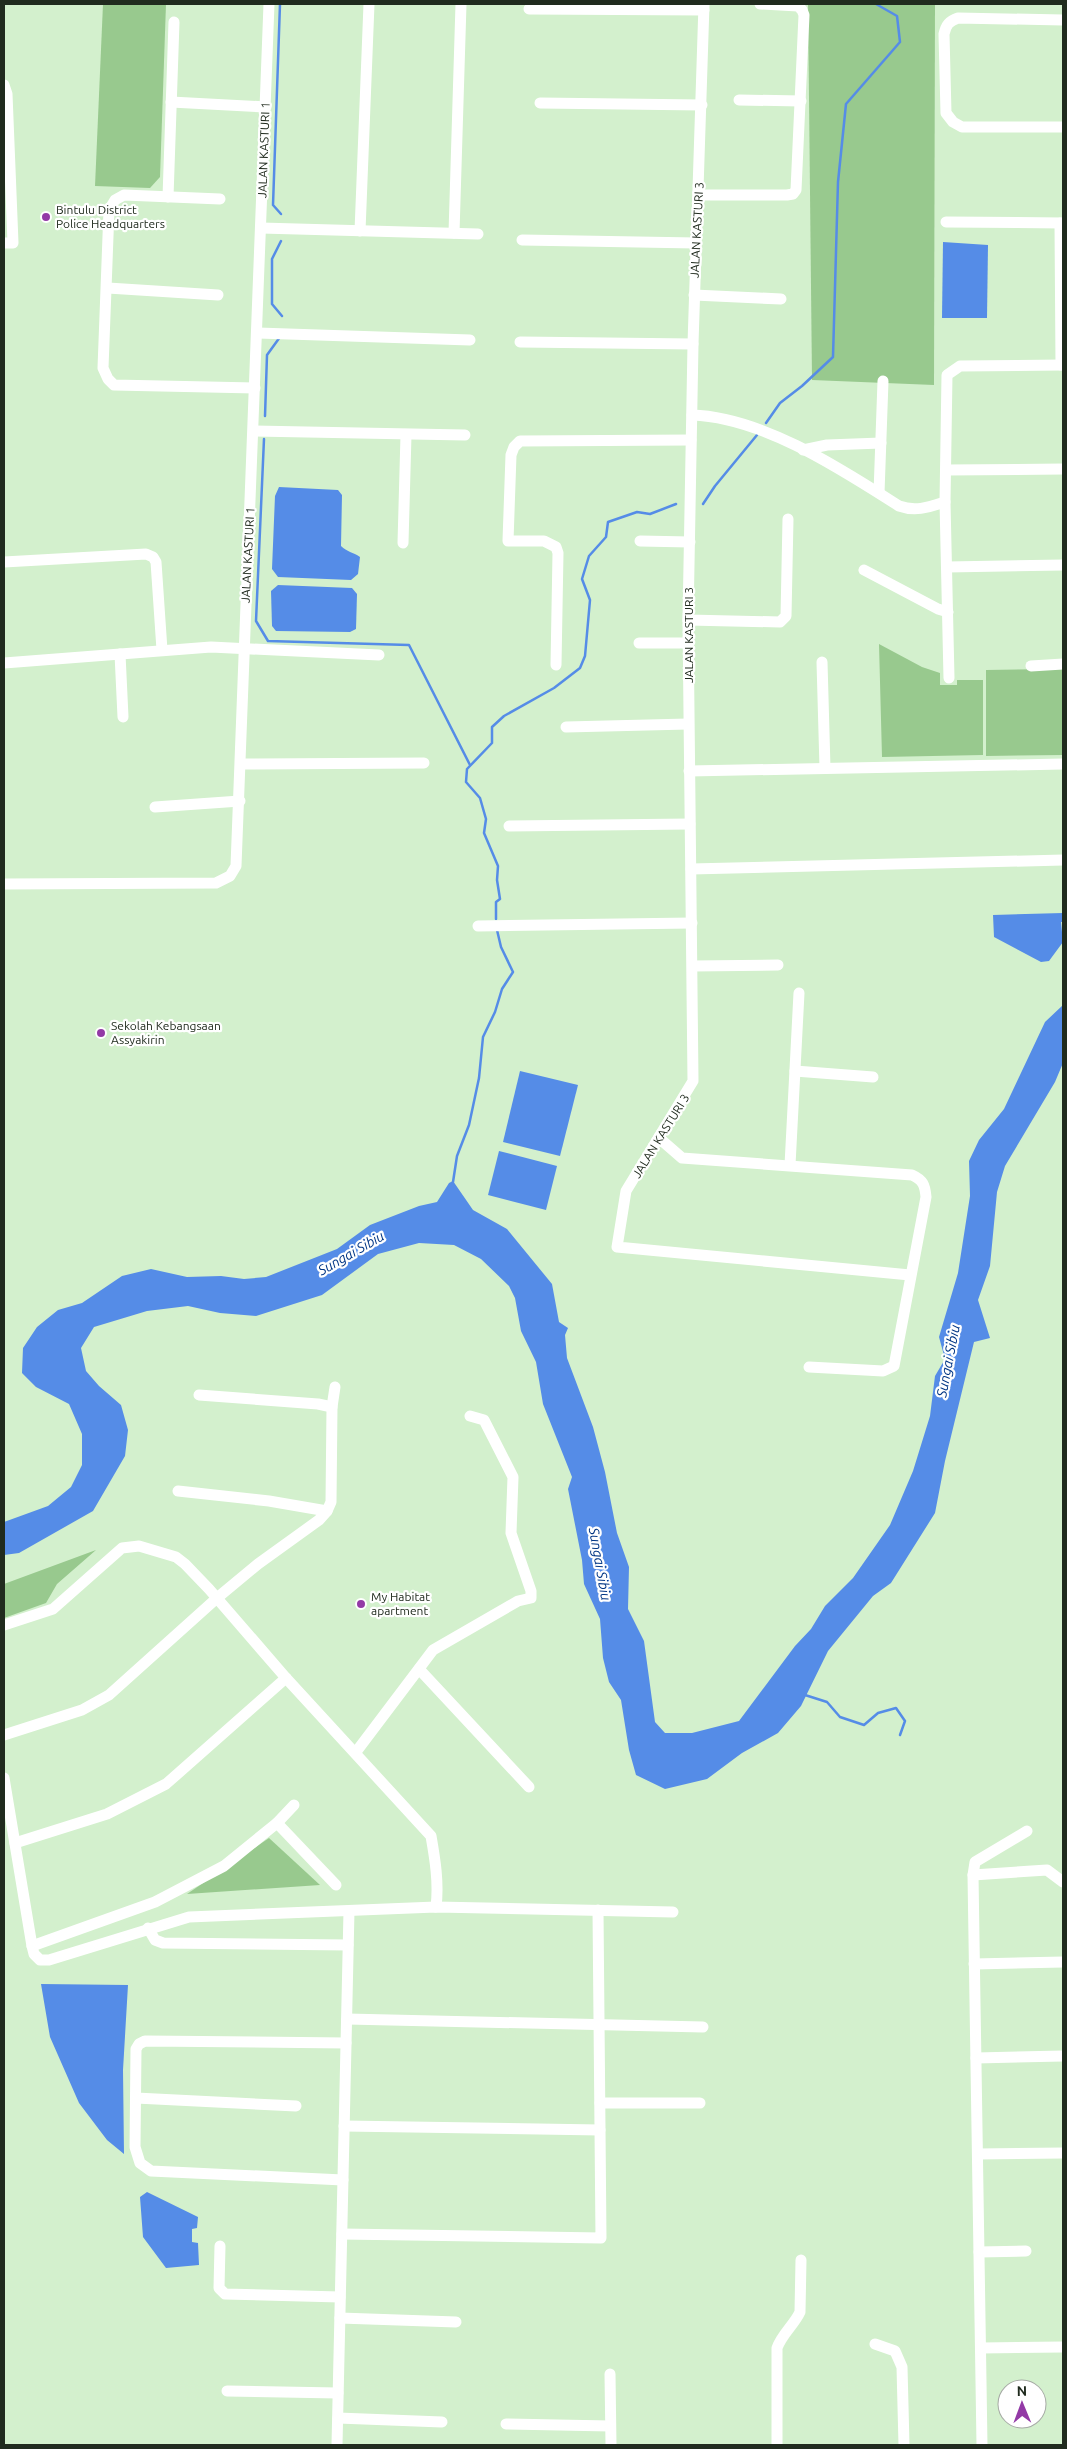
<svg xmlns="http://www.w3.org/2000/svg" width="1067" height="2449" font-family="Ubuntu,sans-serif">
<rect width="100%" height="100%" fill="#d3f0cd"/>
<!-- green -->
<g fill="#98c98e">
<polygon points="103,4 166,4 160,177 150,188 95,186"/>
<polygon points="808,4 935,4 934,385 812,380"/>
<polygon points="879,644 922,667 940,673 940,685 957,685 957,680 983,680 983,755 882,757"/>
<polygon points="1063,669 1063,755 986,756 986,670"/>
<polygon points="96,1550 57,1584 46,1603 4,1618 4,1584"/>
<polygon points="269,1838 320,1885 187,1894"/>
</g>
<!-- water -->
<g fill="#558ce7">
<polygon points="943,242 988,245 987,318 942,318"/>
<path d="M279,487L338,490L342,495L341,546C347,552 353,552 360,557L358,574L351,580L278,577L272,569L275,496Z"/>
<polygon points="278,585 352,588 357,594 356,629 350,632 276,631 272,626 271,591"/>
<polygon points="1063,913 1063,922 1061,922 1063,942 1049,961 1041,962 994,937 993,915"/>
<polygon points="1063,1005 1063,1063 1055,1082 1005,1166 997,1192 990,1266 978,1300 990,1338 974,1342 945,1461 935,1513 891,1583 873,1596 828,1651 801,1706 778,1733 742,1753 707,1779 665,1789 636,1775 629,1750 621,1700 609,1682 603,1658 600,1619 584,1584 582,1560 568,1489 572,1477 543,1404 536,1362 521,1331 515,1298 509,1286 481,1259 454,1245 419,1243 378,1254 322,1295 256,1316 220,1313 188,1306 147,1311 94,1327 81,1348 86,1371 99,1386 121,1405 128,1430 125,1456 93,1511 19,1553 4,1555 4,1522 48,1506 71,1487 82,1465 82,1434 69,1404 36,1387 22,1373 23,1348 37,1327 58,1310 82,1303 122,1276 151,1269 187,1277 221,1276 244,1279 266,1277 337,1249 370,1225 419,1206 437,1202 449,1183 453,1181 473,1210 507,1229 552,1284 559,1322 568,1328 565,1335 567,1358 593,1427 605,1472 617,1533 629,1567 628,1609 644,1641 655,1722 665,1733 692,1733 739,1721 795,1646 811,1629 825,1606 853,1578 890,1525 913,1471 930,1416 935,1376 945,1359 939,1337 958,1273 970,1196 969,1161 979,1140 1004,1109 1045,1022"/>
<polygon points="520,1071 578,1085 560,1156 503,1142"/>
<polygon points="499,1151 557,1166 546,1210 488,1195"/>
<polygon points="41,1984 128,1985 123,2070 124,2154 107,2140 79,2103 50,2037"/>
<polygon points="147,2192 198,2217 197,2228 192,2229 192,2242 198,2243 199,2265 166,2268 143,2237 140,2197"/>
</g>
<g fill="none" stroke-linecap="round" stroke-linejoin="round">
<!-- stream -->
<g stroke="#558ce7" stroke-width="2.5">
<polyline points="280,4 273,205 281,214"/>
<polyline points="281,241 272,259 272,304 282,316"/>
<polyline points="265,416 267,355 280,337"/>
<polyline points="766,423 780,403 802,386 833,357 838,182 846,104 900,42 897,16 876,4"/>
<polyline points="264,439 256,621 268,641 409,645 470,765"/>
<polyline points="703,504 715,486 757,435"/>
<polyline points="496,919 496,902 500,899 497,880 498,866 484,833 486,819 480,798 466,782 467,769 492,743 492,727 504,716 554,688 580,668 585,656 590,600 582,579 589,556 606,537 608,522 637,512 650,514 676,504"/>
<polyline points="453,1182 457,1156 469,1125 479,1078 483,1037 495,1012 502,989 513,972 501,947 497,930"/>
<polyline points="805,1695 827,1702 840,1717 864,1725 878,1713 896,1708 905,1721 900,1735"/>
</g>
<!-- minor -->
<g stroke="#fff" stroke-width="11">
<polyline points="704,4 693,344 688,620 693,1081 626,1191 617,1247 910,1275"/>
<polyline points="529,9 704,10"/>
<path d="M1063,20L958,18C949,21 946,25 944,34L946,113L953,122L962,127H1063"/>
<polyline points="4,85 7,94 13,243 4,243"/>
<polyline points="739,100 801,101"/>
<polyline points="171,102 266,107"/>
<polyline points="540,103 702,105"/>
<polyline points="700,195 787,195 793,194 796,190 804,15 802,10 798,6 760,4"/>
<polyline points="168,197 174,22"/>
<polyline points="220,199 124,195 115,200 109,210 103,368 108,379 114,385 255,388"/>
<polyline points="946,222 1063,223"/>
<polyline points="1060,223 1061,365"/>
<polyline points="261,228 478,234"/>
<polyline points="360,231 369,4"/>
<polyline points="454,233 461,4"/>
<polyline points="522,240 696,243"/>
<polyline points="108,288 218,295"/>
<polyline points="694,295 781,299"/>
<polyline points="258,333 470,340"/>
<polyline points="520,342 693,344"/>
<path d="M692,415C762,417 841,469 899,506C916,512 929,507 945,502"/>
<polyline points="254,431 465,435"/>
<polyline points="803,450 827,445 881,443"/>
<polyline points="946,470 1063,469"/>
<polyline points="879,493 883,381"/>
<polyline points="640,541 690,542"/>
<polyline points="403,543 406,435"/>
<polyline points="4,562 146,554 153,557 156,562 162,650"/>
<polyline points="947,567 1063,565"/>
<polyline points="864,570 938,609 948,612"/>
<polyline points="688,620 780,622 786,616 788,519"/>
<polyline points="639,643 689,643"/>
<polyline points="120,654 123,717"/>
<polyline points="822,662 825,768"/>
<polyline points="4,663 211,647 379,655"/>
<polyline points="556,665 558,553 556,547 544,541 508,541 511,455 514,447 520,441 691,440"/>
<polyline points="1031,666 1063,664"/>
<polyline points="949,678 945,502 947,375 960,366 1063,365"/>
<polyline points="566,727 688,724"/>
<polyline points="241,764 424,763"/>
<polyline points="689,771 1063,764"/>
<polyline points="155,807 240,801"/>
<polyline points="509,826 690,824"/>
<polyline points="691,869 1063,860"/>
<polyline points="4,884 216,883 230,876 236,866 269,4"/>
<polyline points="478,926 692,923"/>
<polyline points="693,966 778,965"/>
<polyline points="795,1071 873,1077"/>
<path d="M659,1138L682,1158L912,1175C923,1180 925,1185 926,1197L894,1366L883,1371L809,1367"/>
<polyline points="790,1165 799,993"/>
<polyline points="199,1395 318,1404 332,1407"/>
<polyline points="178,1491 269,1501 327,1511"/>
<path d="M4,1625L53,1609L122,1548L139,1546L176,1557L185,1564L209,1589L286,1678L431,1836C435,1859 439,1883 436,1907"/>
<polyline points="419,1669 529,1787"/>
<polyline points="4,1735 82,1710 109,1695 217,1598 258,1564 319,1520 327,1511 331,1502 332,1407 335,1387"/>
<polyline points="356,1752 433,1650 518,1601 531,1598 531,1591 511,1533 513,1477 484,1420 470,1416"/>
<polyline points="4,1778 32,1946 34,1954 40,1960 49,1960 189,1917 436,1907 673,1912"/>
<polyline points="277,1823 336,1885"/>
<polyline points="15,1843 107,1814 166,1784 286,1678"/>
<polyline points="973,1875 1047,1870 1063,1882"/>
<polyline points="148,1928 155,1940 163,1943 348,1945"/>
<polyline points="32,1946 155,1902 224,1866 277,1823 294,1805"/>
<polyline points="974,1964 1063,1962"/>
<polyline points="347,2019 703,2027"/>
<polyline points="976,2058 1063,2056"/>
<polyline points="136,2098 296,2106"/>
<polyline points="600,2103 700,2103"/>
<polyline points="344,2126 600,2130"/>
<polyline points="978,2154 1063,2153"/>
<polyline points="343,2180 151,2171 140,2163 135,2147 136,2049 139,2044 145,2041 346,2043"/>
<polyline points="342,2234 601,2238 598,1910"/>
<polyline points="220,2246 219,2288 225,2294 340,2297"/>
<polyline points="979,2252 1026,2251"/>
<polyline points="340,2318 456,2322"/>
<polyline points="875,2344 895,2351 902,2367 904,2445"/>
<polyline points="981,2348 1063,2347"/>
<polyline points="610,2374 611,2445"/>
<polyline points="227,2391 338,2393"/>
<polyline points="338,2418 442,2422"/>
<polyline points="506,2424 610,2426"/>
<polyline points="337,2445 349,1911"/>
<path d="M777,2445V2348C782,2334 794,2325 800,2312L801,2260"/>
<polyline points="982,2445 973,1875 975,1862 1027,1831"/>
</g>
</g>
<!-- markers -->
<g fill="#933aa6" stroke="#fff" stroke-width="2">
<circle cx="46" cy="217" r="5"/>
<circle cx="101" cy="1033" r="5"/>
<circle cx="361" cy="1604" r="5"/>
</g>
<g text-anchor="middle" stroke-width="4.5" stroke-linejoin="round" paint-order="stroke">
<!-- street labels -->
<g font-size="12" fill="#202b1e" stroke="#fff">
<text transform="translate(264 150) rotate(-88)" y="4">JALAN KASTURI 1</text>
<text transform="translate(697 230) rotate(-87)" y="4">JALAN KASTURI 3</text>
<text transform="translate(248 555) rotate(-87)" y="4">JALAN KASTURI 1</text>
<text transform="translate(689 635) rotate(-90)" y="4">JALAN KASTURI 3</text>
<text transform="translate(661 1136) rotate(-58)" y="4">JALAN KASTURI 3</text>
</g>
<!-- poi labels -->
<g font-size="12" fill="#202b1e" stroke="#fff" text-anchor="start">
<text x="56" y="214">Bintulu District<tspan x="56" dy="14">Police Headquarters</tspan></text>
<text x="111" y="1030">Sekolah Kebangsaan<tspan x="111" dy="14">Assyakirin</tspan></text>
<text x="371" y="1601">My Habitat<tspan x="371" dy="14">apartment</tspan></text>
</g>
<!-- water labels -->
<g font-size="14" font-style="italic" fill="#013584" stroke="#fff">
<text transform="translate(351 1253) rotate(-30)" y="5">Sungai Sibiu</text>
<text transform="translate(948 1361) rotate(-79)" y="5">Sungai Sibiu</text>
<text transform="translate(600 1564) rotate(80)" y="5">Sungai Sibiu</text>
</g>
</g>
<!-- border -->
<rect width="1067" height="2449" fill="none" stroke="#202b1e" stroke-width="10"/>
<!-- north arrow -->
<g transform="translate(1022 2404) rotate(359)"><circle r="24" fill="#ffffff" stroke="#a6aaa5"/>
<path d="M0-4L9 19L0 12L-9 19Z" fill="#933aa6"/>
<text y="-8" font-size="14" font-weight="bold" text-anchor="middle" fill="#202b1e">N</text>
</g>
</svg>
